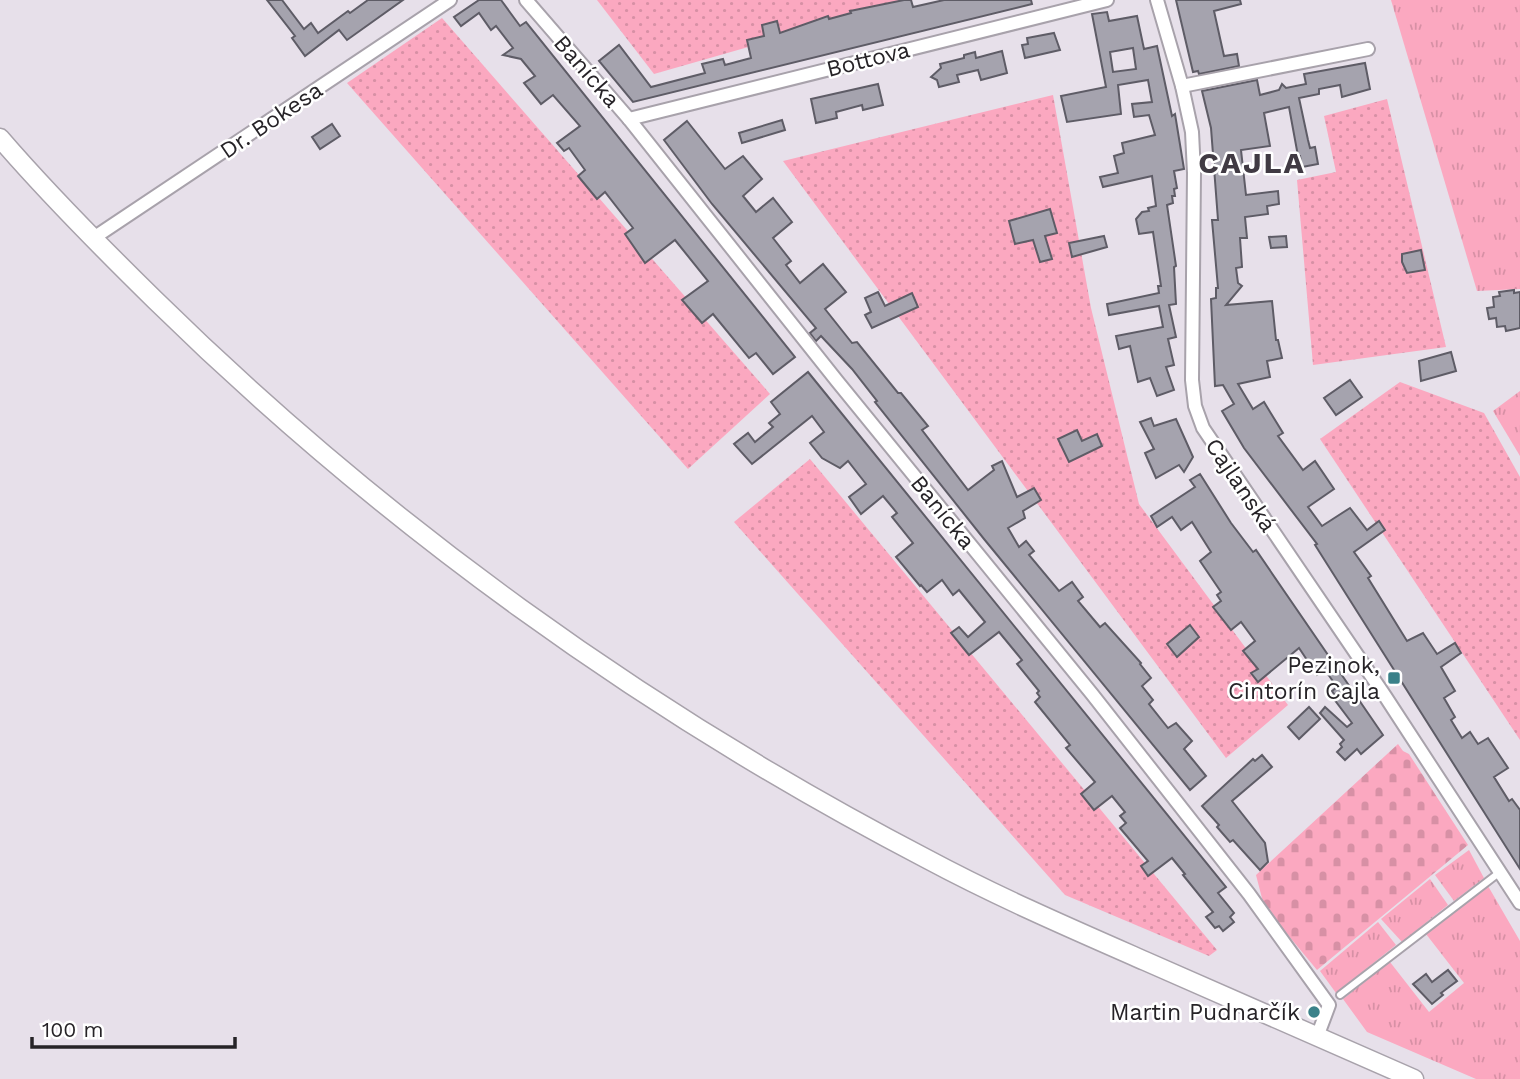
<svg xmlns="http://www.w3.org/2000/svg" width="1520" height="1079" font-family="'Work Sans',sans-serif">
<defs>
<pattern id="grass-tufts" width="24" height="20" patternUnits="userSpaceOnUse" patternTransform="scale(1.75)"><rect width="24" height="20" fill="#fba8c0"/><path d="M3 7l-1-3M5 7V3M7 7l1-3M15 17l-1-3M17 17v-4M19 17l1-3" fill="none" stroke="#d790a5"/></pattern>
<pattern id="cemetery-stones" width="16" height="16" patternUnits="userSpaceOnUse" patternTransform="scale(1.75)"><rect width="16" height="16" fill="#fba8c0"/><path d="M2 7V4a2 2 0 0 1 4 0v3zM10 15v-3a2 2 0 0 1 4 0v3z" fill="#d790a5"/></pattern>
<pattern id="garden-dots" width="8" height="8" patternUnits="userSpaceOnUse" patternTransform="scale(1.75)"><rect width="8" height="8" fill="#fba8c0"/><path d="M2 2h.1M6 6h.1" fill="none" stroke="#d790a5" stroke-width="1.8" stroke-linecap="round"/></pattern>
</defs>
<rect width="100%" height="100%" fill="#e7e0ea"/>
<!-- grass -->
<g fill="url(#grass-tufts)">
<polygon points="1391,0 1520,0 1520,289 1477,291"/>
<polygon points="1520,391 1520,456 1493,411"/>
<polygon points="1469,850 1484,878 1454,901 1435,875"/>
<polygon points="1430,879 1448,905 1402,942 1381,919"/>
<polygon points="1488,886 1520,941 1520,1079 1476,1079 1367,1032 1343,999 1390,962 1429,1012 1464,983 1426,934"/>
<polygon points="1378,922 1396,945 1336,993 1320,971"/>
</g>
<!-- cemetery -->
<polygon fill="url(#cemetery-stones)" points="1398,744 1403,751 1409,754 1468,845 1317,970 1264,906 1256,875"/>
<!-- garden -->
<g fill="url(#garden-dots)">
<polygon points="597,0 913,0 654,74"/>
<polygon points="442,18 770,394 688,469 347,83"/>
<polygon points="1053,95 1091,308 1139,504 1288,705 1226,758 783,161"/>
<polygon points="1387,99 1446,347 1313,365 1297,180 1336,172 1324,116"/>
<polygon points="1400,382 1484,413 1520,477 1520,740 1320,439"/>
<polygon points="810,459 1217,950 1209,956 1065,895 734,522"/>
</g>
<!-- building -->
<g fill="#a5a3ae" stroke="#5e5c66" stroke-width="2" fill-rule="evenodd">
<polygon points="267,0 282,0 304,29 311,23 318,33 348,11 350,13 368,0 403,0 347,40 339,30 305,56 292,38 295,36"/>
<polygon points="479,0 501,0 520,26 526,22 795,357 773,374 756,353 749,358 713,314 702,323 682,300 708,281 675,240 645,263 625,234 633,228 605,192 597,199 578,176 585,170 569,148 564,151 557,143 580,126 553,95 541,104 524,83 535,76 521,59 503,55 513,48 496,26 491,30 479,13 461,26 454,17"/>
<polygon points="904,0 911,0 913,7 944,0 1031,0 1032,4 633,102 599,61 619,45 651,87 705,73 702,64 723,59 725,65 751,58 747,40 764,36 762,25 777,21 780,33 828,16 829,19 851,13 850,11"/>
<polygon points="1176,0 1240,0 1241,4 1214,11 1224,56 1237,54 1239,66 1199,74 1198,71 1193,72"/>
<path d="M1107,12L1109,21L1137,16L1144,49L1157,46L1172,116L1175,114L1184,169L1174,171L1177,188L1174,189L1175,196H1172L1173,203L1167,205L1176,266L1174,267L1176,304L1169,305L1176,337L1168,339L1174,365L1166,367L1174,390L1157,396L1150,378L1138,382L1130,346L1119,349L1116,336L1163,327L1159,306L1109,315L1107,304L1159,293L1158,286H1161L1153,232L1139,234L1136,219L1142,212L1149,211L1148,208L1156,206L1152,176L1103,187L1100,177L1118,173L1114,156L1124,153L1122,143L1155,135L1149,115L1134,117L1132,104L1152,102L1148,80L1118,85L1121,114L1067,122L1061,96L1106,87L1092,14ZM1133,48L1136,69L1113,72L1110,52Z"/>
<polygon points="1054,33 1060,50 1025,58 1022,45 1028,44 1027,38"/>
<polygon points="1002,51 1007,73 981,80 978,70 957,75 959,82 939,87 937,80 931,77 941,68 940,64 964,58 964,55 975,52 976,58"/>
<polygon points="1365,63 1370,89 1342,97 1340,85 1319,89 1319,94 1299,98 1308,140 1310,148 1315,147 1318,164 1302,167 1300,156 1298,156 1289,107 1264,113 1270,146 1241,150 1246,195 1278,191 1279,204 1267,206 1268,214 1245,217 1247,238 1240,238 1242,267 1236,268 1238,283 1242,286 1226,305 1272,301 1276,340 1278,340 1282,358 1267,361 1270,377 1238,384 1253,409 1264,402 1283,433 1278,436 1303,470 1315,461 1334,489 1308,507 1322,526 1350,508 1367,530 1379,521 1385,530 1354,552 1371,576 1368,578 1407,641 1423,633 1437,654 1455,643 1461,653 1441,667 1455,691 1444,698 1455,717 1451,720 1462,738 1470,732 1478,744 1488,738 1508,768 1494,777 1509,801 1512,799 1520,810 1520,869 1315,545 1317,544 1244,448 1222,411 1234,404 1223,385 1215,386 1211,299 1216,298 1216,288 1218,288 1212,220 1218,220 1211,128 1202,91 1257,80 1260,95 1279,90 1282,84 1286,88 1306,84 1304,74"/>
<polygon points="878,84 883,105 863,110 862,105 836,112 837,118 816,123 811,99"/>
<polygon points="782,120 785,130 742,143 739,133"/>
<polygon points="687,121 725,169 743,156 762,179 743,196 756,212 773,198 792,222 773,238 791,261 786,265 800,283 823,264 846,292 825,309 852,343 857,342 898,393 901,393 928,426 922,430 968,490 994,470 992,466 1002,461 1017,497 1034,488 1041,500 1023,511 1025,518 1008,528 1019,547 1026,541 1034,551 1029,555 1059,591 1072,582 1083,597 1078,601 1100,627 1105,623 1141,663 1140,664 1151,678 1142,686 1153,700 1149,704 1168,728 1176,723 1192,741 1184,749 1206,776 1190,790 984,539 875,402 877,401 852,369 821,336 816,341 810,333 816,328 712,204 664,140"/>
<polygon points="332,124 340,136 320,149 312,137"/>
<polygon points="1050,209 1057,233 1045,236 1052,259 1040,262 1033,240 1015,244 1009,221"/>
<polygon points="1104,236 1107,247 1072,257 1069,243"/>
<polygon points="1286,236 1287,247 1271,248 1269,237"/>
<polygon points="1421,250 1425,270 1407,273 1402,262 1402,254"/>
<polygon points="1514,290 1514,293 1520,292 1520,328 1506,331 1505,326 1497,327 1496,318 1489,319 1487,308 1494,307 1493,297 1500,296 1499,292"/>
<polygon points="878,292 885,306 912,293 918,307 872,328 865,315 871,312 865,298"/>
<polygon points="1451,352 1456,371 1421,381 1419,361"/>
<polygon points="808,372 1226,887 1218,893 1234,913 1230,917 1234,922 1223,931 1219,926 1215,928 1206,917 1213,912 1183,875 1185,874 1172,858 1148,876 1141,866 1148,861 1120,828 1126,823 1120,816 1125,812 1112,796 1094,810 1081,794 1095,782 1066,748 1070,745 1035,702 1040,697 1037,693 1039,691 1017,664 1022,660 999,632 969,655 951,633 959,627 968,637 985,622 959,590 953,595 942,580 927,592 921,585 920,586 896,557 913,543 892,517 897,513 883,496 861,514 849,497 866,484 848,461 840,468 822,458 810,443 824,432 812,416 752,464 734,444 748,433 755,442 773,427 769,423 780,414 771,402"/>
<polygon points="1350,380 1362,397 1336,415 1324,398"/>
<polygon points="1151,418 1154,426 1176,419 1193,457 1184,472 1179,465 1156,478 1145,453 1154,449 1140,422"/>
<polygon points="1077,430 1082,441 1097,434 1102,446 1069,462 1058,439"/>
<polygon points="1200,474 1231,523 1253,552 1256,550 1383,735 1361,754 1357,749 1345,760 1337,752 1342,747 1340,744 1344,740 1320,713 1325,707 1347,727 1352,723 1334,699 1336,697 1332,691 1337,687 1325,670 1317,675 1299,648 1258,682 1251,673 1258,669 1243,651 1255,641 1241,622 1231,630 1213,607 1221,601 1217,595 1221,592 1200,561 1211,552 1192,522 1181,530 1172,517 1157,527 1151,516 1195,487 1190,480"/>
<polygon points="1190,625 1199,637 1177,657 1167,644"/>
<polygon points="1309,707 1320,719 1299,739 1288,727"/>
<polygon points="1262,755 1272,767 1232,801 1265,843 1268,862 1260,870 1233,840 1230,842 1217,827 1219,825 1202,806 1253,759 1255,761"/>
<polygon points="1448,970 1457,981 1441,993 1443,995 1432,1004 1413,984 1426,974 1432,982"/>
</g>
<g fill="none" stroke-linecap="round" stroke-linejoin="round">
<defs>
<polyline id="service" points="1340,995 1500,872"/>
<g id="minor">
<polyline points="526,0 629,119 837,381 1092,694 1249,894 1329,1005 1317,1037"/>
<polyline points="1157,0 1182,86 1192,132 1194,173 1192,380 1195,406 1203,428 1385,696 1520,903"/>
<polyline points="1182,86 1368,49"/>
<polyline points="629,119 1107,0"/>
<polyline points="92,239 450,0"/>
</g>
<path id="secondary" d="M0,138C49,195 101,247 155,300C382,523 644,712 927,859C998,897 1072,929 1145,961C1235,1000 1324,1040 1414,1079"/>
</defs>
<!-- service casing -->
<use href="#service" stroke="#a8a2ab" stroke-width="10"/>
<!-- minor casing -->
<use href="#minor" stroke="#a8a2ab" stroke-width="16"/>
<!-- secondary casing -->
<use href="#secondary" stroke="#a8a2ab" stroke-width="21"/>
<!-- service -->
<use href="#service" stroke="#fff" stroke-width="6"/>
<!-- minor -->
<use href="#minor" stroke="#fff" stroke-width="12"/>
<!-- secondary -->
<use href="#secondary" stroke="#fff" stroke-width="18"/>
</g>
<!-- markers -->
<g fill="#3a8189" stroke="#fff" stroke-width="2.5">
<rect x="1387" y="671" width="14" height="14" rx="3.5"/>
<circle cx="1314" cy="1012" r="7"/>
</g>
<g text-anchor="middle" stroke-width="5" stroke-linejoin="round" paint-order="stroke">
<!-- street labels -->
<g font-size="23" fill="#262327" stroke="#fff">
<text transform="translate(868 59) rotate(-14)" y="8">Bottova</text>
<text transform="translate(587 71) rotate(49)" y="8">Banícka</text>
<text transform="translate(271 120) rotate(-34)" y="8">Dr. Bokesa</text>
<text transform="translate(1241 485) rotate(56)" y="8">Cajlanská</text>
<text transform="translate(943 512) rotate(51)" y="8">Banícka</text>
</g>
<!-- poi labels -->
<g font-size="23" fill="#262327" stroke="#fff" text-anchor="end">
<text x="1380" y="673">Pezinok,<tspan x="1380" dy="26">Cintorín Cajla</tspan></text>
<text x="1300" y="1020">Martin Pudnarčík</text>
</g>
<!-- district labels -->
<g font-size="30" font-weight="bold" letter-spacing="2" fill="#403a43" stroke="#fff">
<text x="1252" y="173">CAJLA</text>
</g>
</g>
<!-- scale -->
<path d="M32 1037v10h203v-10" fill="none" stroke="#262327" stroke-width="3.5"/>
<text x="42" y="1037" font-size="21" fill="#262327" stroke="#ffffff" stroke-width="5" paint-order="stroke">100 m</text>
</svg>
